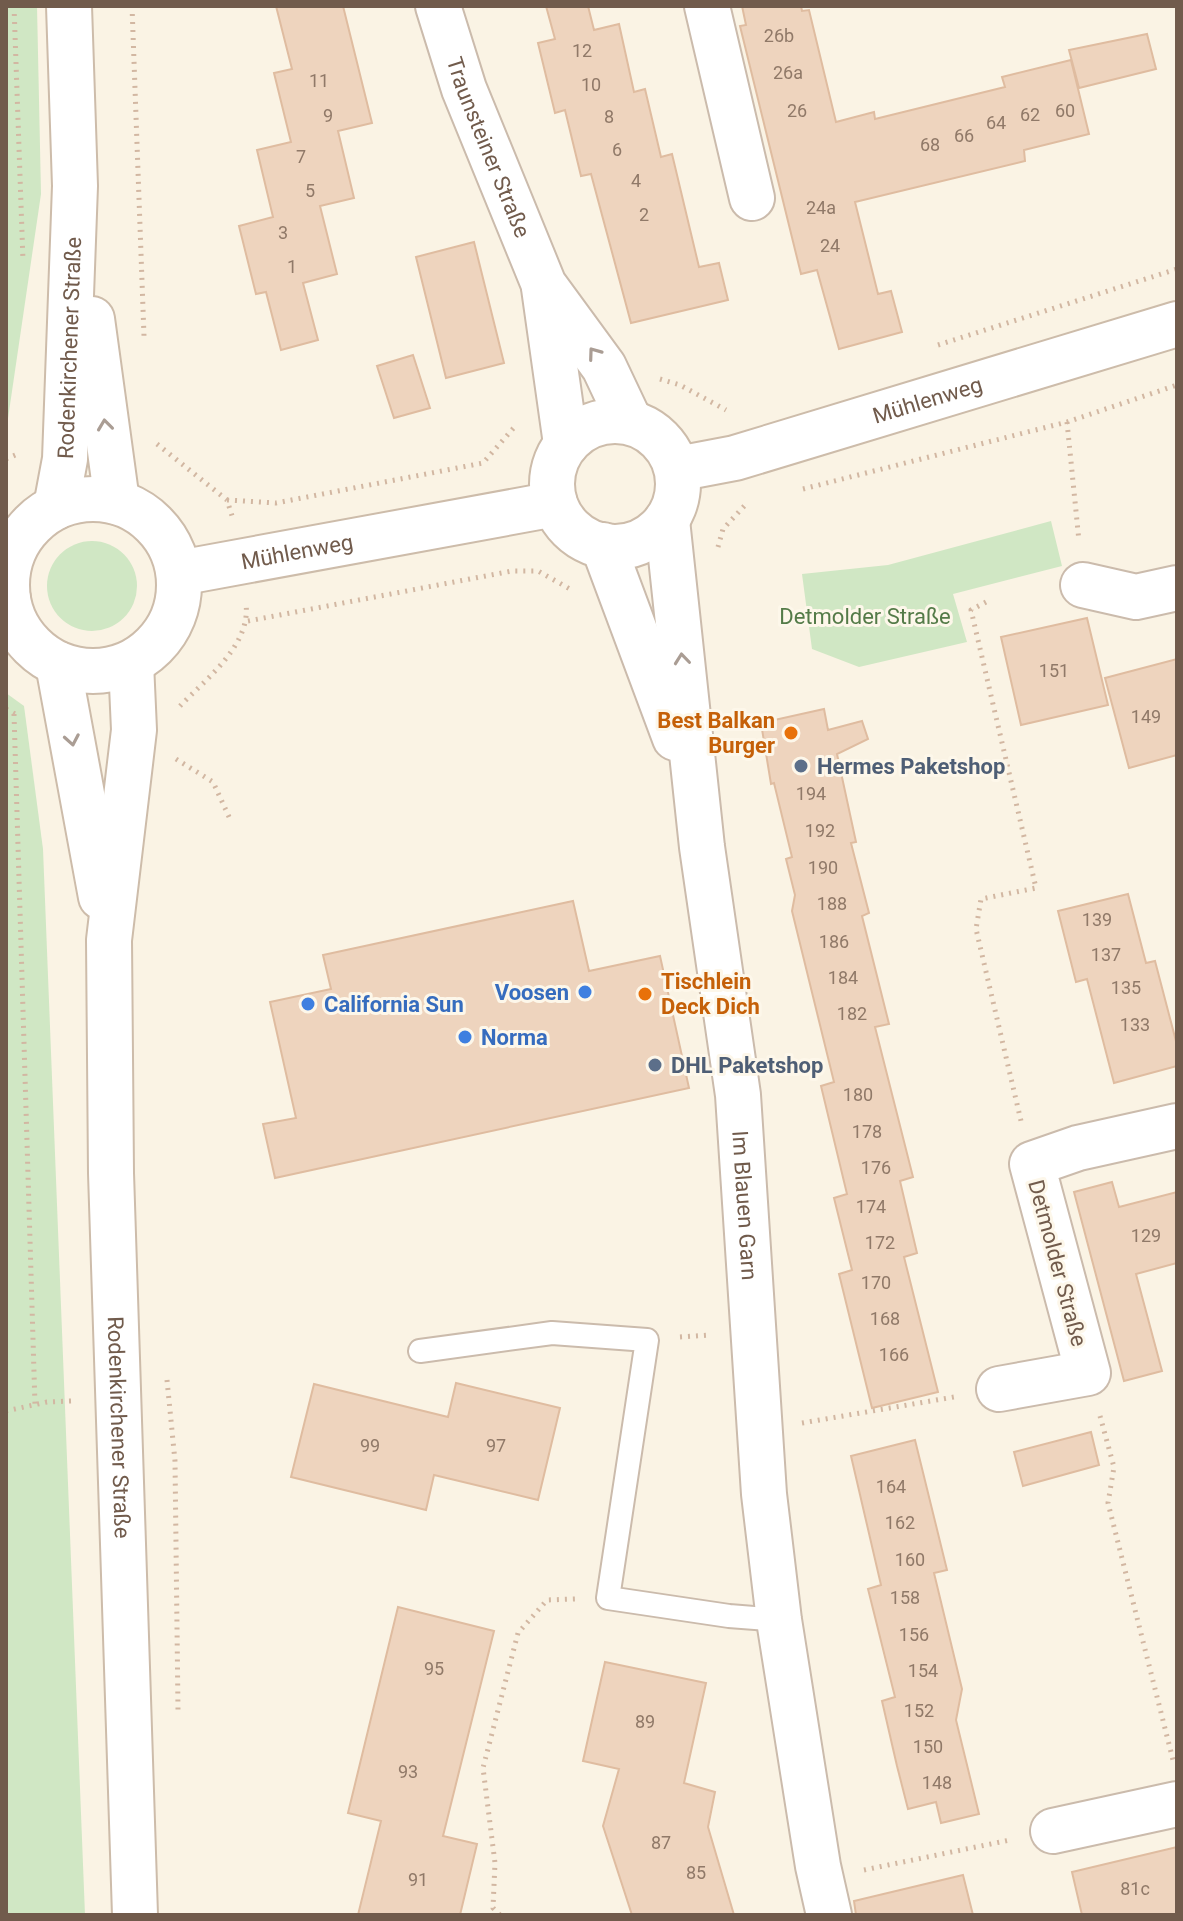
<svg xmlns="http://www.w3.org/2000/svg" width="1183" height="1921" font-family="Roboto,sans-serif">
<rect width="100%" height="100%" fill="#faf3e4"/>
<!-- green -->
<g fill="#d0e7c4">
<polygon points="6,6 37,6 41,194 6,432"/>
<polygon points="1051,521 1062,566 953,594 967,642 859,667 812,649 802,574 888,565"/>
<circle cx="92" cy="586" r="45"/>
<polygon points="6,693 24,706 43,849 85,1915 6,1915"/>
</g>
<!-- building -->
<g fill="#eed4be" stroke="#dfbca0" stroke-width="2">
<polygon points="276,6 343,6 372,123 338,131 354,198 320,206 337,274 303,283 318,340 281,350 266,292 256,294 239,226 273,217 257,150 291,142 274,73 292,69"/>
<polygon points="546,6 588,6 594,30 619,24 634,92 645,89 661,157 672,154 699,267 719,263 728,300 631,323 591,174 581,176 565,110 555,113 538,43 555,39"/>
<polygon points="742,6 801,6 802,11 809,10 836,122 874,112 875,119 1005,87 1002,77 1071,60 1089,134 1024,150 1025,161 855,202 878,294 891,291 902,332 839,349 817,270 801,274 740,26 746,25"/>
<polygon points="1147,34 1156,69 1079,88 1069,50"/>
<polygon points="474,242 504,363 446,378 416,257"/>
<polygon points="413,355 430,408 394,418 377,366"/>
<polygon points="1087,618 1108,705 1021,725 1001,637"/>
<polygon points="1177,659 1177,755 1129,768 1105,678"/>
<polygon points="824,709 828,730 862,721 868,739 837,754 856,842 851,843 869,913 862,916 889,1024 875,1027 913,1177 900,1181 917,1253 904,1257 938,1392 872,1408 839,1274 852,1270 834,1198 847,1194 821,1086 834,1082 792,911 795,895 786,859 792,857 774,783 771,784 761,723"/>
<polygon points="1128,894 1146,963 1155,961 1177,1045 1177,1066 1114,1083 1087,979 1076,982 1058,911"/>
<polygon points="573,901 589,971 660,956 689,1088 275,1178 263,1124 296,1118 270,1002 331,989 323,955"/>
<polygon points="1112,1182 1119,1207 1177,1192 1177,1263 1136,1274 1162,1371 1124,1381 1074,1192"/>
<polygon points="456,1383 560,1408 538,1500 434,1475 426,1510 291,1477 314,1384 448,1417"/>
<polygon points="1091,1432 1099,1465 1023,1486 1014,1452"/>
<polygon points="915,1440 947,1570 934,1573 962,1689 956,1720 979,1814 941,1823 936,1802 908,1809 897,1766 882,1701 895,1697 868,1589 881,1585 851,1456"/>
<polygon points="398,1607 494,1631 443,1836 477,1844 460,1915 358,1915 381,1821 348,1813"/>
<polygon points="605,1662 706,1683 684,1783 715,1792 708,1827 734,1915 632,1915 603,1826 619,1769 583,1761"/>
<polygon points="1177,1847 1177,1915 1082,1915 1072,1872"/>
<polygon points="963,1875 973,1915 856,1915 854,1901"/>
</g>
<g fill="none" stroke-linecap="round" stroke-linejoin="round">
<defs>
<polyline id="lane" points="420,1351 552,1333 647,1340 608,1598 729,1616 779,1620"/>
<g id="street">
<path id="s1" d="M438,6L464,89L544,285L604,367L630,422"/>
<polyline points="707,6 752,198"/>
<polyline points="544,288 566,444"/>
<path id="s2" d="M667,520L702,847L738,1095L764,1494L779,1620L818,1866L829,1915"/>
<polyline points="603,545 675,738"/>
<polyline points="1083,585 1136,597 1177,588"/>
<polyline points="6,600 8,599"/>
<polyline points="999,1389 1088,1373 1032,1164 1078,1148 1177,1126"/>
<polyline points="1053,1831 1177,1804"/>
</g>
<g id="secondary">
<polyline points="92,319 117,502"/>
<circle cx="615" cy="484" r="63"/>
<path id="s3" d="M677,469L735,458L1177,324"/>
<circle cx="93" cy="585" r="86"/>
<path id="s4" d="M56,507L65,459L75,186L69,6"/>
<path id="s5" d="M179,573L555,504"/>
<path id="s6" d="M131,663L134,730L109,940L111,1173L135,1915"/>
<polyline points="58,664 101,897"/>
</g>
</defs>
<!-- lane casing -->
<use href="#lane" stroke="#cbbbac" stroke-width="26"/>
<!-- street casing -->
<use href="#street" stroke="#cbbbac" stroke-width="48"/>
<!-- secondary casing -->
<use href="#secondary" stroke="#cdbcaa" stroke-width="48"/>
<!-- path -->
<g stroke="#d2b7a2" stroke-width="5" stroke-dasharray="2 6" stroke-linecap="butt">
<polyline points="14,6 23,261"/>
<polyline points="132,6 144,336"/>
<polyline points="938,345 1177,269"/>
<polyline points="660,379 680,385 726,410"/>
<polyline points="1067,422 1079,541"/>
<polyline points="157,444 227,500 233,519"/>
<polyline points="6,459 20,453"/>
<polyline points="803,489 1067,422 1177,385"/>
<polyline points="227,500 276,503 483,463 517,424"/>
<polyline points="718,547 723,529 747,503"/>
<polyline points="986,602 971,610 1036,888 981,899 976,929 1021,1121"/>
<polyline points="248,621 512,571 538,571 570,589"/>
<path d="M180,706C206,679 251,645 246,604"/>
<polyline points="6,709 17,715"/>
<polyline points="14,714 35,1405"/>
<polyline points="176,759 213,782 230,819"/>
<polyline points="680,1337 710,1335"/>
<polyline points="167,1380 175,1461 178,1710"/>
<polyline points="6,1411 47,1402 72,1401"/>
<polyline points="1100,1416 1114,1467 1108,1503 1173,1760"/>
<polyline points="802,1423 954,1397"/>
<polyline points="864,1870 1010,1840"/>
<polyline points="500,1915 493,1908 495,1863 483,1768 518,1633 547,1600 575,1599"/>
</g>
<!-- lane -->
<use href="#lane" stroke="#fff" stroke-width="22"/>
<!-- street -->
<use href="#street" stroke="#fff" stroke-width="44"/>
<!-- secondary -->
<use href="#secondary" stroke="#fff" stroke-width="44"/>
</g>
<!-- one-way arrows -->
<defs><path id="oneway-chevron" d="M-2-3.5L2.5 0L-2 3.5" fill="none" stroke-width="1.6" stroke-linecap="round" stroke-linejoin="round" transform="scale(2)"/></defs>
<g stroke="#aa9d94">
<use href="#oneway-chevron" transform="translate(594 353) rotate(-126)"/>
<use href="#oneway-chevron" transform="translate(105 425) rotate(-97)"/>
<use href="#oneway-chevron" transform="translate(682 659) rotate(-96)"/>
<use href="#oneway-chevron" transform="translate(72 740) rotate(80)"/>
</g>
<!-- markers -->
<g fill="#e8710a" stroke="#fdf7ea" stroke-width="3">
<circle cx="791" cy="733" r="8"/>
<circle cx="645" cy="994" r="8"/>
</g>
<g fill="#5c6f8a" stroke="#fdf7ea" stroke-width="3">
<circle cx="801" cy="766" r="8"/>
<circle cx="655" cy="1065" r="8"/>
</g>
<g fill="#3f7fe0" stroke="#fdf7ea" stroke-width="3">
<circle cx="585" cy="992" r="8"/>
<circle cx="308" cy="1004" r="8"/>
<circle cx="465" cy="1037" r="8"/>
</g>
<g text-anchor="middle" stroke-width="6" stroke-linejoin="round" paint-order="stroke">
<!-- number labels -->
<g font-size="18" fill="#907968">
<text x="779" y="42">26b</text>
<text x="582" y="57">12</text>
<text x="788" y="79">26a</text>
<text x="319" y="87">11</text>
<text x="591" y="91">10</text>
<text x="797" y="117">26</text>
<text x="1065" y="117">60</text>
<text x="1030" y="121">62</text>
<text x="328" y="122">9</text>
<text x="609" y="123">8</text>
<text x="996" y="129">64</text>
<text x="964" y="142">66</text>
<text x="930" y="151">68</text>
<text x="617" y="156">6</text>
<text x="301" y="163">7</text>
<text x="636" y="187">4</text>
<text x="310" y="197">5</text>
<text x="821" y="214">24a</text>
<text x="644" y="221">2</text>
<text x="283" y="239">3</text>
<text x="830" y="252">24</text>
<text x="292" y="273">1</text>
<text x="1054" y="677">151</text>
<text x="1146" y="723">149</text>
<text x="811" y="800">194</text>
<text x="820" y="837">192</text>
<text x="823" y="874">190</text>
<text x="832" y="910">188</text>
<text x="1097" y="926">139</text>
<text x="834" y="948">186</text>
<text x="1106" y="961">137</text>
<text x="843" y="984">184</text>
<text x="1126" y="994">135</text>
<text x="852" y="1020">182</text>
<text x="1135" y="1031">133</text>
<text x="858" y="1101">180</text>
<text x="867" y="1138">178</text>
<text x="876" y="1174">176</text>
<text x="871" y="1213">174</text>
<text x="1146" y="1242">129</text>
<text x="880" y="1249">172</text>
<text x="876" y="1289">170</text>
<text x="885" y="1325">168</text>
<text x="894" y="1361">166</text>
<text x="370" y="1452">99</text>
<text x="496" y="1452">97</text>
<text x="891" y="1493">164</text>
<text x="900" y="1529">162</text>
<text x="910" y="1566">160</text>
<text x="905" y="1604">158</text>
<text x="914" y="1641">156</text>
<text x="434" y="1675">95</text>
<text x="923" y="1677">154</text>
<text x="919" y="1717">152</text>
<text x="645" y="1728">89</text>
<text x="928" y="1753">150</text>
<text x="408" y="1778">93</text>
<text x="937" y="1789">148</text>
<text x="661" y="1849">87</text>
<text x="696" y="1879">85</text>
<text x="418" y="1886">91</text>
<text x="1135" y="1895">81c</text>
</g>
<!-- street labels -->
<g font-size="22" fill="#715b4c" stroke="#fdf7ea">
<text dy="8" stroke="none"><textPath href="#s1" startOffset="150">Traunsteiner Straße</textPath></text>
<text dy="8" stroke="none"><textPath href="#s4" startOffset="160">Rodenkirchener Straße</textPath></text>
<text dy="8" stroke="none"><textPath href="#s3" startOffset="260">Mühlenweg</textPath></text>
<text dy="8" stroke="none"><textPath href="#s5" startOffset="120">Mühlenweg</textPath></text>
<text dy="8" stroke="none"><textPath href="#s2" startOffset="690">Im Blauen Garn</textPath></text>
<text transform="translate(1058 1263) rotate(75)" y="8">Detmolder Straße</text>
<text dy="8" stroke="none"><textPath href="#s6" startOffset="766">Rodenkirchener Straße</textPath></text>
</g>
<!-- park labels -->
<g font-size="22" fill="#547b48" stroke="#fdf7ea">
<text x="865" y="624">Detmolder Straße</text>
</g>
<!-- food labels -->
<g font-size="22" font-weight="bold" fill="#c56008" stroke="#fdf7ea" text-anchor="end">
<text x="775" y="728">Best Balkan<tspan x="775" dy="25">Burger</tspan></text>
<text x="661" y="989" text-anchor="start">Tischlein<tspan x="661" dy="25">Deck Dich</tspan></text>
</g>
<!-- service labels -->
<g font-size="22" font-weight="bold" fill="#4e5e75" stroke="#fdf7ea" text-anchor="start">
<text x="817" y="774">Hermes Paketshop</text>
<text x="671" y="1073">DHL Paketshop</text>
</g>
<!-- shop labels -->
<g font-size="22" font-weight="bold" fill="#366cbe" stroke="#fdf7ea" text-anchor="start">
<text x="569" y="1000" text-anchor="end">Voosen</text>
<text x="324" y="1012">California Sun</text>
<text x="481" y="1045">Norma</text>
</g>
</g>
<!-- border -->
<rect width="1183" height="1921" fill="none" stroke="#715b4c" stroke-width="16"/>
</svg>
